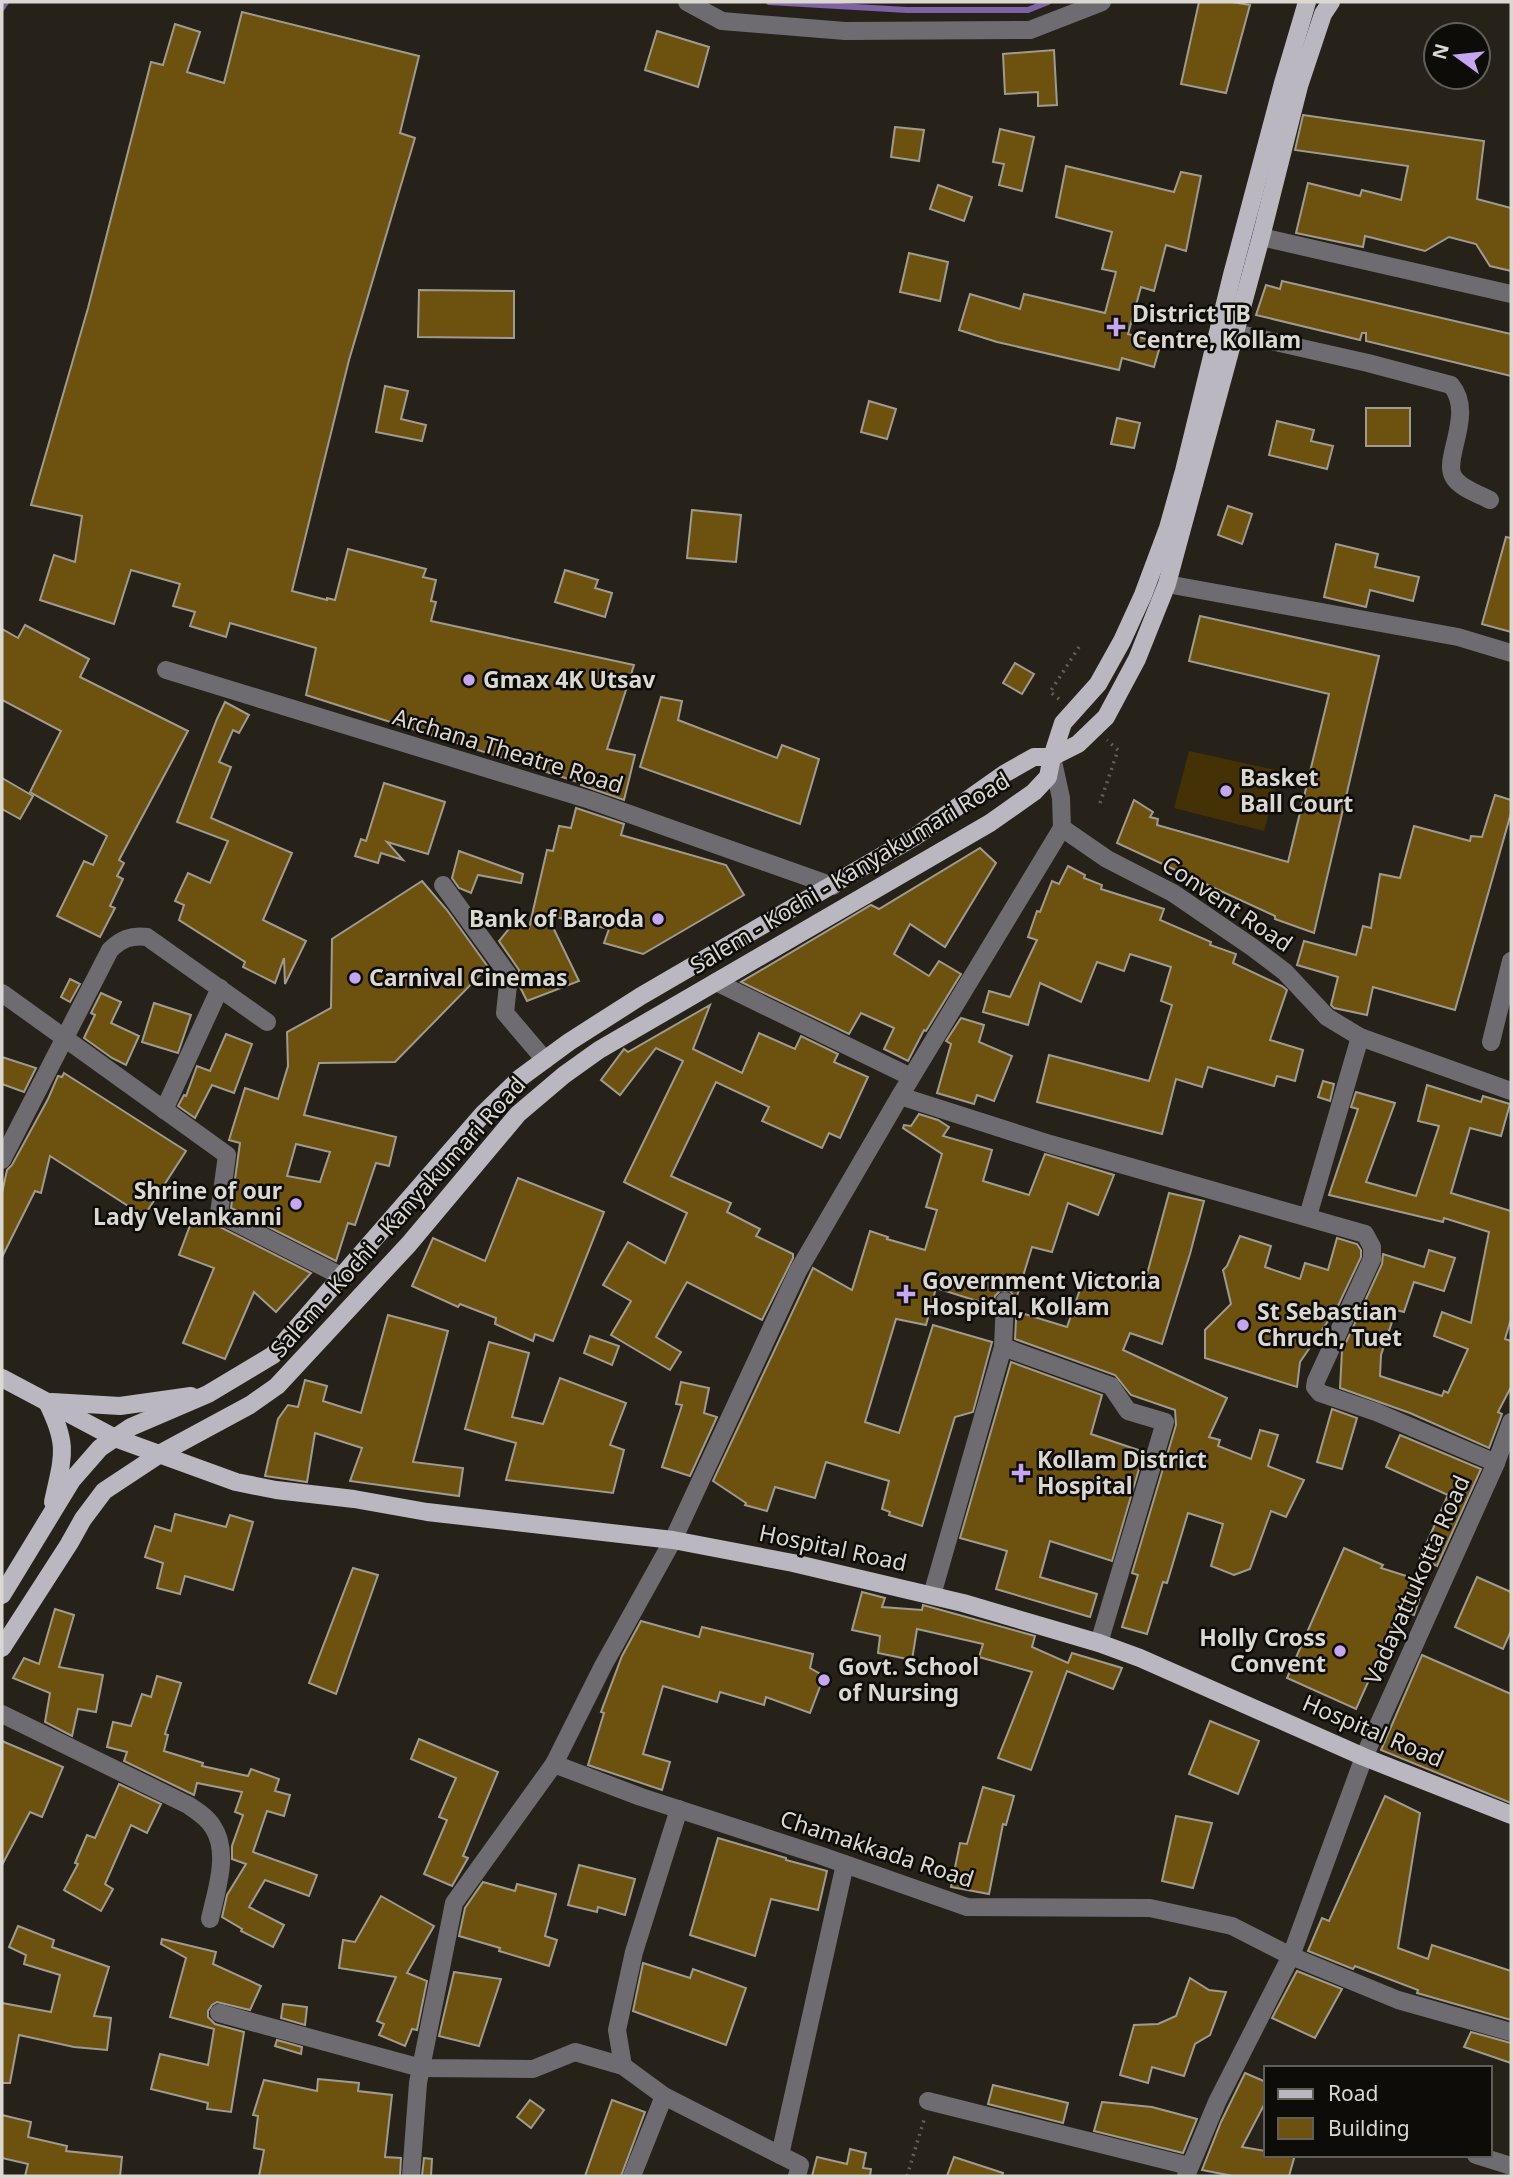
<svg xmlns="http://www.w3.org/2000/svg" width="1513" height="2178" font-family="'Noto Sans',sans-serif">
<rect width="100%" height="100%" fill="#26221a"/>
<!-- green -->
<polygon fill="#443105" points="1189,751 1280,771 1264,831 1174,808"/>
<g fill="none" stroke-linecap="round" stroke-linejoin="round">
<!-- stream -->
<g stroke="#7f61a5" stroke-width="6">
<polyline points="769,2 907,10 1028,10 1048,2"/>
<polyline points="2,8 6,2"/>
</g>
</g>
<!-- building -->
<g fill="#6c510f" stroke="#a09b91" stroke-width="2" fill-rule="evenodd">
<polygon points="1199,2 1232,2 1250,5 1226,93 1181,84"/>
<polygon points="242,12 419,56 400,133 415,138 349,360 292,591 327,600 327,598 335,600 348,549 426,569 423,577 436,580 431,601 436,602 431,621 634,665 607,749 635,755 624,800 581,785 581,783 306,695 316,648 230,623 226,637 190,626 195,612 173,606 180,584 131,570 114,624 40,600 54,555 75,562 82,516 31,505 88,308 151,62 163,65 175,24 200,32 187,72 224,83"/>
<polygon points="657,31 709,47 698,87 645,70"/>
<polygon points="1054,50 1057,105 1038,106 1038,92 1005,94 1003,54"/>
<polygon points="1303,115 1484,141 1477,199 1511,208 1511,271 1490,266 1476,244 1449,237 1425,251 1365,236 1363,247 1296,233 1308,183 1360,196 1362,190 1401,200 1408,166 1295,150"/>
<polygon points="895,127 924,130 919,161 891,157"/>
<polygon points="1000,129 1034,137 1022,191 999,185 1004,164 993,162"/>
<polygon points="1066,166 1174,192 1181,172 1201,176 1186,251 1166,245 1154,291 1141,287 1128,334 1161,343 1154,367 1122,358 1119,370 997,342 959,330 970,294 1020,309 1024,294 1105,313 1116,272 1102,269 1112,232 1056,217"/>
<polygon points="938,185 972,197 964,221 930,209"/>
<polygon points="909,253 948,262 940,301 900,292"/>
<polygon points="1282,281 1511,334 1511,376 1366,341 1366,333 1362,333 1360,340 1256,315 1266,285 1280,289"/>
<polygon points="419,290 514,291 514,338 418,337"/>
<polygon points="385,386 408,391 401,419 426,425 422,441 376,432"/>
<polygon points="869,401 896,409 887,439 861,432"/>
<rect x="1366" y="408" width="44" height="38"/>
<polygon points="1117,418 1140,423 1134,448 1111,444"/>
<polygon points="1277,421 1314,430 1311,441 1333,446 1327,469 1269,455"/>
<polygon points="1228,506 1252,514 1242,544 1218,535"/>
<polygon points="692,510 741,515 736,562 687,558"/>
<polygon points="1506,537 1511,538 1511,632 1482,624"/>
<polygon points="1336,544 1378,554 1375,567 1419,577 1413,601 1370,590 1366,607 1324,597"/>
<polygon points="565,570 598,580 595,588 612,593 605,617 555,602"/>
<polygon points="1200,616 1379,656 1314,933 1275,919 1275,916 1117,843 1134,800 1153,812 1150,817 1158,819 1157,825 1288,862 1329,694 1189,661"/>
<polygon points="25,625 89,659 80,677 188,731 119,860 124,863 117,876 123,879 110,906 115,908 100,937 57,916 84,861 93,865 107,836 30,792 61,731 2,700 2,629 18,638"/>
<polygon points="1015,663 1034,674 1022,694 1003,683"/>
<polygon points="661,697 682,701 678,720 777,758 782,745 819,759 800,824 640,767"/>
<polygon points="225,702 249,715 239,733 233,730 219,762 231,767 211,818 292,853 263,920 306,941 285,984 284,958 275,983 243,967 245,962 179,920 184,905 175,901 188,873 210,883 228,841 177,822 217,719"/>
<polygon points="2,778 33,796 20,819 2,809"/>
<polygon points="384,783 445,802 428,854 387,842 403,860 381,853 378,863 355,856 361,839 366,841"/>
<polygon points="1495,795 1511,800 1511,813 1455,1010 1373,987 1367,1015 1334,1008 1331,1005 1338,977 1297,965 1304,941 1356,955 1363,926 1371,928 1380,874 1400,878 1414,826 1470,841 1471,836 1482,837"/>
<polygon points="576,808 624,824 621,835 726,865 744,895 643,954 604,943 609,929 547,915 579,981 527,1001 519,985 519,970 499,941 512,925 529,928 547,850 553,851 559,826 571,828"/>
<polygon points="980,848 996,863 945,947 910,924 894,954 929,976 939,961 961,974 926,1031 924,1030 908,1061 884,1049 894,1028 861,1013 849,1034 741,982 871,905 879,909"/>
<polygon points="459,851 523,874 521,883 478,875 471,893 459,888 452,878"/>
<polygon points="1068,866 1085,875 1084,878 1102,885 1101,889 1164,909 1160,920 1211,942 1210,945 1236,954 1233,963 1282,986 1287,990 1270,1040 1303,1050 1295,1081 1277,1076 1274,1086 1208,1067 1202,1087 1176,1079 1162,1134 1037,1102 1049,1055 1149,1081 1172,1005 1161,1001 1171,967 1130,954 1124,971 1097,962 1081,1002 1040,983 1028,1025 983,1012 989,991 1010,997 1037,940 1028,937 1037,911 1040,912 1052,881 1059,884"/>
<path d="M422,881L447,910L488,967L395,1062L319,1063L304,1115L396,1137L389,1166L376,1163L355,1225L348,1223L336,1261L231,1208L240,1143L229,1140L245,1088L278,1099L288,1066L287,1032L331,1008L332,939ZM296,1144L330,1152L320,1182L287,1176Z"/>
<polygon points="70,979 80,984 70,1002 61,997"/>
<polygon points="101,993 121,1002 111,1023 139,1036 126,1065 112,1058 84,1038 95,1015 91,1013"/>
<polygon points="154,1003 191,1015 178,1053 142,1042"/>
<polygon points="710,1005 693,1049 742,1073 759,1033 795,1049 801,1036 838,1054 834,1062 868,1077 840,1138 829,1133 822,1148 762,1121 769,1107 716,1082 671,1176 731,1203 727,1212 760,1229 756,1236 793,1254 793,1258 762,1320 687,1282 656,1337 681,1352 670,1370 611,1335 631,1301 603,1285 628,1242 665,1263 687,1213 624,1182 683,1061 656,1048 620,1095 601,1080 624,1049 628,1052"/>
<polygon points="961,1018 984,1025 979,1042 1012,1056 994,1101 977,1095 974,1104 937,1093 951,1044 946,1041"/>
<polygon points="226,1034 252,1044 234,1093 212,1085 195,1118 178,1106 184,1095 186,1096 197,1066 210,1071"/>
<polygon points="2,1057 36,1068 24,1092 2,1084"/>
<polygon points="64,1073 186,1151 144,1216 50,1156 41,1193 35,1191 2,1257 2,1193 7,1170 12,1165 48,1099 58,1076 62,1077"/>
<polygon points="1323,1081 1334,1084 1330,1101 1318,1097"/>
<polygon points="1427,1085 1481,1102 1483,1096 1510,1104 1501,1136 1470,1128 1451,1193 1511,1211 1511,1319 1505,1339 1511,1341 1511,1387 1498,1412 1502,1414 1489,1448 1410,1413 1340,1388 1342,1351 1382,1264 1383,1254 1424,1267 1429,1250 1455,1258 1444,1291 1414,1282 1404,1312 1396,1310 1381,1355 1380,1376 1442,1396 1444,1391 1448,1393 1468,1349 1434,1336 1442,1312 1471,1323 1489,1232 1444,1218 1443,1222 1329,1195 1358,1109 1351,1107 1356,1092 1395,1103 1366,1182 1416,1196 1439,1126 1418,1121"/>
<polygon points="919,1114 938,1120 949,1127 943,1136 992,1150 983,1181 1029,1195 1045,1154 1114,1175 1098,1215 1068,1203 1052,1252 1032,1247 1016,1299 1010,1291 1000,1291 995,1296 993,1306 936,1288 926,1325 896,1319 865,1422 899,1433 933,1325 992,1342 973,1412 955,1417 922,1526 889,1515 890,1512 882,1509 889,1481 826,1462 815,1498 775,1487 767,1511 745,1505 746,1503 713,1481 813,1268 852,1290 870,1231 888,1237 887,1239 925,1250 937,1210 926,1207 942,1154 903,1128 904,1125 911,1126"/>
<polygon points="518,1178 604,1212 553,1341 535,1334 533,1341 495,1324 496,1318 460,1304 458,1307 412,1286 433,1238 485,1261"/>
<polygon points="1169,1193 1204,1201 1190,1254 1162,1344 1130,1333 1123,1350 1227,1398 1209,1437 1220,1440 1218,1446 1251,1459 1260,1430 1278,1435 1268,1466 1304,1480 1286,1517 1271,1511 1250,1569 1234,1575 1211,1566 1223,1524 1188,1513 1167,1583 1163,1582 1147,1634 1122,1627 1138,1575 1132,1573 1176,1425 1175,1410 1131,1395 1115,1375 1015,1339 1016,1320 1018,1312 1067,1327 1086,1272 1143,1289"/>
<polygon points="195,1212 208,1217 214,1224 311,1273 276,1312 254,1292 225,1359 183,1343 214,1268 179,1255"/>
<polygon points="1240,1236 1271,1246 1265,1267 1300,1279 1305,1263 1328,1270 1337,1238 1357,1244 1361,1250 1361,1257 1337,1308 1300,1362 1297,1387 1205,1358 1205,1330 1231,1304 1223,1270 1227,1266"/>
<polygon points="388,1315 448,1331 413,1462 463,1468 459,1496 350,1481 362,1448 315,1433 307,1482 265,1476 278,1419 288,1405 298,1407 305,1380 327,1386 323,1401 361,1413"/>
<polygon points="590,1336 619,1346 612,1365 584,1353"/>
<polygon points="489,1342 529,1353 512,1417 543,1424 560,1378 626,1403 610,1445 624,1450 613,1493 506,1480 516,1443 465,1429"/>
<polygon points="1011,1362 1102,1395 1091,1434 1144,1452 1112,1561 1050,1541 1040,1577 1097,1594 1090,1617 996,1589 1007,1551 960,1538"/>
<polygon points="681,1382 709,1388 704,1413 717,1417 690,1476 662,1467 682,1405 676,1404"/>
<polygon points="1332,1409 1357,1418 1342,1469 1317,1462"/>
<polygon points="1400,1435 1481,1469 1437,1566 1420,1558 1448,1495 1386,1467"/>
<polygon points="175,1514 226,1527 230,1515 253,1522 233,1590 185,1576 180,1594 157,1588 163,1563 145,1557 155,1526 171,1531"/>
<polygon points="1344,1548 1383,1565 1381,1568 1425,1582 1414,1615 1400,1611 1356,1709 1287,1678"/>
<polygon points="353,1568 378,1575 336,1694 309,1683"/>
<polygon points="1477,1577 1511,1592 1511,1631 1503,1649 1455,1627"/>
<polygon points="862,1592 885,1598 882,1607 922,1610 923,1605 1035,1636 1032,1647 1068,1663 1072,1653 1122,1668 1113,1689 1067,1671 1031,1770 998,1758 1032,1672 979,1657 983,1644 917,1629 912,1660 878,1653 880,1636 852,1630"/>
<polygon points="55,1609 74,1615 59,1667 103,1675 96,1712 78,1709 72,1736 45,1722 50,1693 13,1678 24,1658 39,1664"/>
<polygon points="641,1621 699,1637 702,1627 813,1654 810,1668 824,1676 810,1713 766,1697 764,1705 720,1692 717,1702 663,1686 643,1754 670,1762 662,1790 588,1765 604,1713 601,1712 622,1656"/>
<polygon points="1422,1655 1511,1694 1511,1803 1381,1750"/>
<polygon points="157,1676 181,1683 165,1734 168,1735 164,1751 203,1763 202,1766 248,1776 251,1769 279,1779 275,1791 290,1795 284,1816 267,1811 253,1852 317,1875 309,1896 265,1880 249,1907 284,1925 273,1947 241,1931 242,1929 222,1917 227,1895 246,1864 232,1859 232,1846 243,1815 235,1812 242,1792 197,1783 194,1795 124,1761 127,1752 107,1747 113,1722 131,1726 142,1694 151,1697"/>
<polygon points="1210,1721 1259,1741 1238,1794 1189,1774"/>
<polygon points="419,1739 498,1772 463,1856 468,1858 452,1886 424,1874 447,1820 439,1817 456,1778 411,1759"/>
<polygon points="2,1741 63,1767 42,1817 30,1812 2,1865"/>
<polygon points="119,1784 161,1804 147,1833 131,1825 105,1884 113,1889 101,1911 64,1890 78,1864 75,1863 87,1835 95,1838"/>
<polygon points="983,1787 1014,1796 1006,1825 1003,1824 989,1894 951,1887 960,1843 967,1844"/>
<polygon points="1385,1796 1420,1813 1398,1948 1428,1959 1432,1945 1511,1971 1511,2020 1417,1993 1418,1990 1355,1966 1353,1969 1308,1951 1322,1918 1329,1921"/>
<polygon points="1176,1816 1212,1823 1193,1888 1162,1881"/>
<polygon points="718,1838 786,1858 786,1860 827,1871 818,1910 771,1899 755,1956 690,1935"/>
<polygon points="579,1865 635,1879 625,1915 598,1907 597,1912 568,1905"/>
<polygon points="483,1882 515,1891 517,1884 556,1894 545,1936 557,1940 549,1966 499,1951 500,1948 459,1936 465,1908"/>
<polygon points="381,1896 434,1926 407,1973 427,1981 417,2030 412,2029 405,2046 379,2035 384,2024 377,2021 396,1977 339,1968 343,1940 355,1942"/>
<polygon points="18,1926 54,1940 52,1947 109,1967 94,2016 111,2018 107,2050 74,2047 19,2035 10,2083 2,2083 2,2003 51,2012 60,1975 24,1964 26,1955 9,1947"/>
<polygon points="162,1939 216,1952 213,1964 261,1986 250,2010 217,2002 212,2005 208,2011 208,2017 215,2024 244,2032 231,2112 207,2109 208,2103 151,2089 160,2054 208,2065 214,2029 170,2017 186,1958 161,1944"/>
<polygon points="643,1963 690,1978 693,1969 746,1988 726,2045 633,2011"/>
<polygon points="1297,1971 1342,1989 1315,2038 1272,2018"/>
<polygon points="454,1972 501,1979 479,2046 439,2036"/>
<polygon points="1190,1978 1209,1990 1226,1992 1210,2035 1195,2044 1184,2076 1152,2067 1148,2083 1120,2075 1134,2025 1158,2024 1176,2016"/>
<polygon points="283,2004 307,2007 305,2025 281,2018"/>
<polygon points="1471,2032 1511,2043 1511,2063 1464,2047"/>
<polygon points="277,2040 302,2047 301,2054 275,2046"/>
<polygon points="1245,2073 1266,2082 1266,2101 1242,2147 1266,2151 1266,2155 1295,2155 1289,2176 1233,2176 1202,2170 1221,2122"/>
<polygon points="318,2079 359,2083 358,2091 392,2095 385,2157 401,2158 400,2176 259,2176 264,2150 254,2148 258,2116 253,2115 264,2080 317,2091"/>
<polygon points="993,2085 1068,2103 1063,2123 988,2104"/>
<polygon points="530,2100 544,2110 531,2128 517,2117"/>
<polygon points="612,2100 645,2112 621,2176 585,2176"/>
<polygon points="1102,2102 1152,2107 1197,2119 1183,2153 1094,2131"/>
<polygon points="2,2115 31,2122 28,2137 67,2146 66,2151 122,2157 120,2176 25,2176 28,2164 2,2158"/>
<polygon points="850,2149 866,2153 863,2168 871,2169 870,2176 812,2176 817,2157 847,2164"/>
<polygon points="954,2157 1003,2173 1002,2176 947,2176"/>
<polygon points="424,2158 432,2159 431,2176 422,2176"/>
</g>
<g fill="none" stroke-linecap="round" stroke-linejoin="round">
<!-- path -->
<g stroke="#636058" stroke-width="3.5" stroke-dasharray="2 5" stroke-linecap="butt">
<polyline points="1059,699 1050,692 1081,644"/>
<polyline points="1100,803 1118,750 1107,740"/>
<polyline points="907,2176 924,2120"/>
</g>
<!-- minor -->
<g stroke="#6e6c70" stroke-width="18">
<polyline points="687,2 722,21 845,31 1030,30 1102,2"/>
<polyline points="1261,237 1511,294"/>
<path d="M1235,333L1368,363L1451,385C1475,413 1443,458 1453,476C1459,488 1479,494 1490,500"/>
<polyline points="1167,584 1458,637 1511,653"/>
<polyline points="166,670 590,800 833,886"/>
<polyline points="1062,828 1107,859 1173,893 1252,947 1285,972 1327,1017 1360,1037 1511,1091"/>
<polyline points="443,885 509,976 505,1013 545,1060"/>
<polyline points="716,982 911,1077"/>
<polyline points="2,993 227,1155 219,1214 343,1277"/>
<polyline points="1491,1042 1511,961"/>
<polyline points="900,1096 1050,1144 1365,1234 1372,1247 1372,1259 1316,1381 1315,1387 1320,1393 1376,1412 1496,1463"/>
<polyline points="164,1110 220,988"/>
<path d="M2,1160L110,950C121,939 131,935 147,937L267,1022"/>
<polyline points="1308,1216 1360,1037"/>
<polyline points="1005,1301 1003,1347 1111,1386 1128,1411 1165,1422 1099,1643"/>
<polyline points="932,1595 1003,1347"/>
<path d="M2,1714L188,1805C197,1811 207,1817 213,1827C230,1853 216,1891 210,1919"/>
<polyline points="554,1764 641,1797 819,1855 967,1907 1150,1908 1232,1926 1291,1956 1398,2000 1511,2032"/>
<polyline points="219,2013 421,2068 533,2069 575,2052 623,2066 664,2096 780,2155"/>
<polyline points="623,2066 617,2030 634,1952 679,1809"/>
<polyline points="928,2101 1189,2166"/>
<polyline points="1476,2155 1511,2166"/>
<polyline points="411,2176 418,2083 454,1903 554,1764 603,1666 673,1540 798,1271 900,1096 1062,828 1061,798 1052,757"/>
<polyline points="632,2176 664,2096"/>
<polyline points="797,2176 800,2165 780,2155 845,1864"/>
<polyline points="1186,2176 1217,2102 1291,1956 1364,1757 1496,1463 1511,1422"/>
</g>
<!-- major -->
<g stroke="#bab7c0" stroke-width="18">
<polyline points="2,1378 115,1438 236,1482 276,1490 354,1499 427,1512 673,1540 793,1563 963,1603 1099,1643 1140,1658 1364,1757 1511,1815"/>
<path d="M47,1402C69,1446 63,1456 53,1502"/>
<polyline points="52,1402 120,1406 191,1396"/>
<polyline points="2,1595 72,1480 100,1448 131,1427 208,1394 273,1355 483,1114 520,1078 569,1042 641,996 916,836 1004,774 1034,757 1052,757 1063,723 1098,684 1122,641 1143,595 1168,528 1184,471 1232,275 1283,83 1307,2"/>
<polyline points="2,1648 69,1544 83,1519 104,1491 163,1452 250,1405 277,1386 409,1244 518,1114 564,1075 599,1050 990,823 1034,792 1048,777 1052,757 1078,744 1106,717 1137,659 1167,584 1261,237 1299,86 1323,14 1331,2"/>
</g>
</g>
<!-- markers -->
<g fill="#c5a6f0" stroke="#0e0c08" stroke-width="2.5">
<path d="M1112.5 316.5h7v7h7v7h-7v7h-7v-7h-7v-7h7z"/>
<circle cx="469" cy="680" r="7"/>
<circle cx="1226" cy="791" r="7"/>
<circle cx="658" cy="919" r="7"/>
<circle cx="355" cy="978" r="7"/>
<circle cx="296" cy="1204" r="7"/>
<path d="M902.5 1283.5h7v7h7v7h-7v7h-7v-7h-7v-7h7z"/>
<circle cx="1243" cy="1325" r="7"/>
<path d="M1017.5 1462.5h7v7h7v7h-7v7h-7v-7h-7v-7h7z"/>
<circle cx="1340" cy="1651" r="7"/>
<circle cx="824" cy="1680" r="7"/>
</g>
<g text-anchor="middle" stroke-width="5" stroke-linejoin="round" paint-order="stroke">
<!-- poi labels -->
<g font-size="23" font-weight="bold" fill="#dbd8d2" stroke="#0e0c08" text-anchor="start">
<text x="1132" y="322">District TB<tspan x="1132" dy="26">Centre, Kollam</tspan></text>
<text x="483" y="688">Gmax 4K Utsav</text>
<text x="1240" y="786">Basket<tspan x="1240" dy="26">Ball Court</tspan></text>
<text x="644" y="927" text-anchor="end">Bank of Baroda</text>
<text x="369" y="986">Carnival Cinemas</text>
<text x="282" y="1199" text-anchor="end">Shrine of our<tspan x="282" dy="26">Lady Velankanni</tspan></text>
<text x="922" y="1289">Government Victoria<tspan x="922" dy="26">Hospital, Kollam</tspan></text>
<text x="1257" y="1320">St Sebastian<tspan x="1257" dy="26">Chruch, Tuet</tspan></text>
<text x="1037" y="1468">Kollam District<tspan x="1037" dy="26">Hospital</tspan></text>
<text x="1326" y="1646" text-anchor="end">Holly Cross<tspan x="1326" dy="26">Convent</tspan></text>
<text x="838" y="1675">Govt. School<tspan x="838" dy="26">of Nursing</tspan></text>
</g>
<!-- street labels -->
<g font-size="23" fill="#dbd8d2" stroke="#0e0c08">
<text transform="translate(508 751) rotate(17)" y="8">Archana Theatre Road</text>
<text transform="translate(850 873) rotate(-31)" y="8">Salem - Kochi - Kanyakumari Road</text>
<text transform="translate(1227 904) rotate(34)" y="8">Convent Road</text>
<text transform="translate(398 1217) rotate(-48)" y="8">Salem - Kochi - Kanyakumari Road</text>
<text transform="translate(833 1548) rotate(12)" y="8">Hospital Road</text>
<text transform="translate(1417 1580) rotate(-66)" y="8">Vadayattukotta Road</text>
<text transform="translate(1373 1731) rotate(23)" y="8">Hospital Road</text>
<text transform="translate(877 1849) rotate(18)" y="8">Chamakkada Road</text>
</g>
</g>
<!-- border -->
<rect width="1513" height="2178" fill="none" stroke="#dbd8d2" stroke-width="7"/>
<!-- legend -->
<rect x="1264" y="2066" width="228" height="91" fill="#0e0c08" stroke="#605e59" stroke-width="2"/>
<rect x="1278" y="2089" width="35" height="10" fill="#bab7c0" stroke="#605e59" stroke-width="2"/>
<text x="1328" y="2101" font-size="21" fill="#dbd8d2">Road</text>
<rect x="1278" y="2118" width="35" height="21" fill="#6c510f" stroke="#605e59" stroke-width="2"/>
<text x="1328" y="2136" font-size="21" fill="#dbd8d2">Building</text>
<!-- north arrow -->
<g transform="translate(1457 56) rotate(285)"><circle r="33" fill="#0e0c08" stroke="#605e59" stroke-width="2"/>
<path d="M0-5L12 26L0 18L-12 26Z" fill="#c5a6f0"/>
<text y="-10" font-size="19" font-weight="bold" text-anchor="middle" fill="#dbd8d2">N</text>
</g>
</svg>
